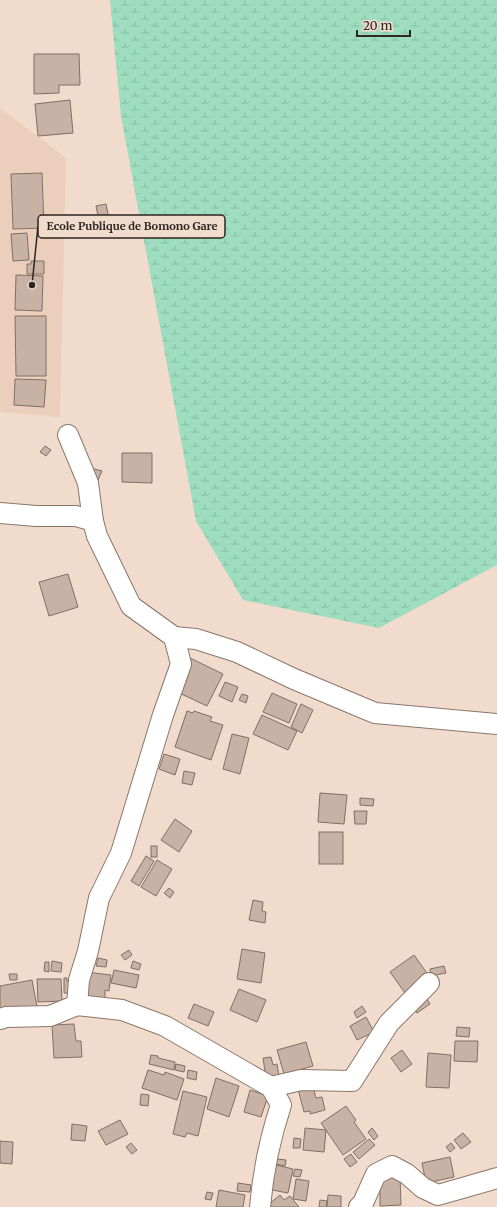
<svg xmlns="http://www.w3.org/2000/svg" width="497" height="1207" font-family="Merriweather,serif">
<defs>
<pattern id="wetland-marsh" width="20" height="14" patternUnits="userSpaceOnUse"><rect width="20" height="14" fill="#9eddbf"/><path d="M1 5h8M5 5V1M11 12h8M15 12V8" fill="none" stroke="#88bea4"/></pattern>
</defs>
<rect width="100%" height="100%" fill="#f0dbcd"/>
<!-- built -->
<polygon fill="#ebcebc" points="0,108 66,158 60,417 0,412"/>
<!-- wetland -->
<polygon fill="url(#wetland-marsh)" points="110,0 497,0 497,565 379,628 243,600 196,521 121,116"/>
<!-- building -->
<g fill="#c7b2a5" stroke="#826f63">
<polygon points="34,54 79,54 80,85 59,85 59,93 34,94"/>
<polygon points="70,100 73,133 38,136 35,104"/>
<polygon points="42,173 44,228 13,229 11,174"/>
<polygon points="106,204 109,219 99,221 96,206"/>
<polygon points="27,233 29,260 13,261 11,234"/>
<polygon points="31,261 44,261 44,274 27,274 27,264 31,264"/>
<polygon points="16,275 43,276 42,311 15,310"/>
<polygon points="15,316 46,316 46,376 16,376"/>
<polygon points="15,379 46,380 44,407 14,405"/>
<polygon points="45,446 51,450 46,456 40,452"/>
<polygon points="122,453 152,453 152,483 122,482"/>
<polygon points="91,468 102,471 98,480 88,476"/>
<polygon points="68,574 78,607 49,616 39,582"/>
<polygon points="190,658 223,674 207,706 175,691"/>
<polygon points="225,682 238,687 232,702 219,696"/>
<polygon points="272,693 297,704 289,723 263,712"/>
<polygon points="242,694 248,696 246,703 239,700"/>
<polygon points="301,704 313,710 302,733 291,727"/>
<polygon points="187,711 193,713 194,711 212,717 210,721 223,725 211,760 175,747"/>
<polygon points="262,715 297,731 288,750 253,734"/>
<polygon points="232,734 249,738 240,774 223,769"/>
<polygon points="164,754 180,759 175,775 159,769"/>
<polygon points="184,771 195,773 192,785 182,783"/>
<polygon points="320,793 347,795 344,824 318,822"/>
<polygon points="360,798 374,799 373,806 360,805"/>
<polygon points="354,811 367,811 366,824 355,824"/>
<polygon points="175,819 192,831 179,852 161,840"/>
<rect x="319" y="832" width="24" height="32"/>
<rect x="151" y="846" width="6" height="11"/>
<polygon points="146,856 154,861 139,886 131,881"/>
<polygon points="157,860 172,869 156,896 141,887"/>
<polygon points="169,888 174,892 170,898 164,893"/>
<polygon points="253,900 263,902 262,911 266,912 265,923 249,920"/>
<polygon points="242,949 265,953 261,983 237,979"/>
<polygon points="129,950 132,955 125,960 121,955"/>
<polygon points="414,955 429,976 405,993 390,972"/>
<polygon points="98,958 107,960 106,967 96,966"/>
<polygon points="52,961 62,963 61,972 51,971"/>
<polygon points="133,961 141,964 139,970 131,968"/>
<polygon points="45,962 49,962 49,972 44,971"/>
<polygon points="444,966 446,973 431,976 430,969"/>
<polygon points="114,970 139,975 136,988 111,983"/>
<polygon points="86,972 111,975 109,991 105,990 105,999 83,996"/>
<polygon points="9,974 17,974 17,980 10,980"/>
<polygon points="64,978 67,978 67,981 72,981 72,993 64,993"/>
<polygon points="37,979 61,979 62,1001 38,1002"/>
<polygon points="32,980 37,1006 0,1013 0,986"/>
<polygon points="239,989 266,1000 257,1022 230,1010"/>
<polygon points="425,996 430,1004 417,1013 412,1006"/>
<polygon points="194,1004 214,1012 208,1026 188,1018"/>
<polygon points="362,1006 366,1012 357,1018 354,1012"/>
<polygon points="366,1017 374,1032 357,1040 350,1026"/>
<polygon points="74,1024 76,1041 81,1041 82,1057 54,1058 52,1025"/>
<polygon points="457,1027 470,1028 469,1037 456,1036"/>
<polygon points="455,1041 478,1041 477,1062 454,1061"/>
<polygon points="306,1042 313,1066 284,1074 277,1050"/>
<polygon points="402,1050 412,1064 401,1072 391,1058"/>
<polygon points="428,1053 451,1055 449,1088 426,1087"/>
<polygon points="151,1055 158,1056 158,1058 175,1062 174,1070 149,1064"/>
<polygon points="271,1057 273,1065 277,1064 279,1076 266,1078 263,1058"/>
<polygon points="176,1064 185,1066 184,1072 175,1070"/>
<polygon points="148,1070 164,1075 165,1072 184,1079 177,1100 142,1088"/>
<polygon points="188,1070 197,1072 196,1080 187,1078"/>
<polygon points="216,1078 239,1086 229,1117 207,1109"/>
<polygon points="298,1089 319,1090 314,1091 316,1098 322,1097 325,1110 310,1114 310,1111 304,1112"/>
<polygon points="250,1090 268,1096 261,1117 244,1112"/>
<polygon points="183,1091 207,1097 198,1136 187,1133 185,1137 173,1134"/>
<polygon points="141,1094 149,1095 148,1106 140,1105"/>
<polygon points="346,1106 356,1120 354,1122 366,1139 343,1155 321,1123"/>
<polygon points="120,1120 128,1134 106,1145 98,1131"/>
<polygon points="72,1124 87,1126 85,1141 71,1140"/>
<polygon points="305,1128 326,1130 324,1152 303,1150"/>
<polygon points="372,1128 378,1136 374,1140 368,1132"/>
<polygon points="463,1133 471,1142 461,1149 454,1140"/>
<polygon points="294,1138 301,1139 300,1148 293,1148"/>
<polygon points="369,1139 375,1145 359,1159 353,1152"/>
<polygon points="0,1141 13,1142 12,1164 0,1163"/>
<polygon points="131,1143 137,1150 132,1154 126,1147"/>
<polygon points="451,1143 455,1148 450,1152 446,1147"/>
<polygon points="351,1154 357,1162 350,1167 344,1159"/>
<polygon points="450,1157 454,1177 426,1183 422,1163"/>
<polygon points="277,1159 286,1160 285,1166 276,1164"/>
<polygon points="272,1164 293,1169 288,1193 267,1189"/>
<polygon points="295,1169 302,1170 300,1177 293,1176"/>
<polygon points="400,1176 401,1205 380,1206 380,1177"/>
<polygon points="296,1179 309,1181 306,1201 293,1199"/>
<polygon points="238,1183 251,1185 250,1192 237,1191"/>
<polygon points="219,1190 245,1195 243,1207 216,1207"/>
<polygon points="207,1192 213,1193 211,1200 205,1199"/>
<polygon points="280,1195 284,1200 290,1196 299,1207 272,1207 269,1204"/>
<polygon points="328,1195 341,1196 341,1207 327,1207"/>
<polygon points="320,1200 327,1201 326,1207 319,1207"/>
</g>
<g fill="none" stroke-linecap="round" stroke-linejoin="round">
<defs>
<g id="minor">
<polyline points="68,435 88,483 93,521"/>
<polyline points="0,513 36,516 76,516 93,521 97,536 131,606 174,637 181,664 163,715 121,853 99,898 88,951 79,980 77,1005"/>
<polyline points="174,637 196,639 237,652 294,679 375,713 497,724"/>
<polyline points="0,1019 6,1017 50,1016 77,1005 122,1010 165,1026 271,1087 301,1080 352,1081 389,1023 429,983"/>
<path d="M260,1207C263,1172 270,1138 281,1105L271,1087"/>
<polyline points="359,1207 363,1203 376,1174 392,1166 407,1174 423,1188 438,1195 497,1178"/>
</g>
</defs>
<!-- minor casing -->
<use href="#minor" stroke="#8a776b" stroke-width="22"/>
<!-- minor -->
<use href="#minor" stroke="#fff" stroke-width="20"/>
</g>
<!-- callouts -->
<path fill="none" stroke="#2e2621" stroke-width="1.5" d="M32 285L38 226"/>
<circle fill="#2e2621" stroke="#f0dbcd" stroke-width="1.5" cx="32" cy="285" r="4"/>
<rect fill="#f0dbcd" stroke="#2e2621" stroke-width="1.5" x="38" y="215" width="187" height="23" rx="4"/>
<g font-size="11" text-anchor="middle" font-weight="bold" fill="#2e2621">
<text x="132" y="230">Ecole Publique de Bomono Gare</text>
</g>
<!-- scale -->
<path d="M357 30v6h53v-6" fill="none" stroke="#2e2621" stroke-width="2"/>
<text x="363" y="30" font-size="12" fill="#2e2621" stroke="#f0dbcd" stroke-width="3" paint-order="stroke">20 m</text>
</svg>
